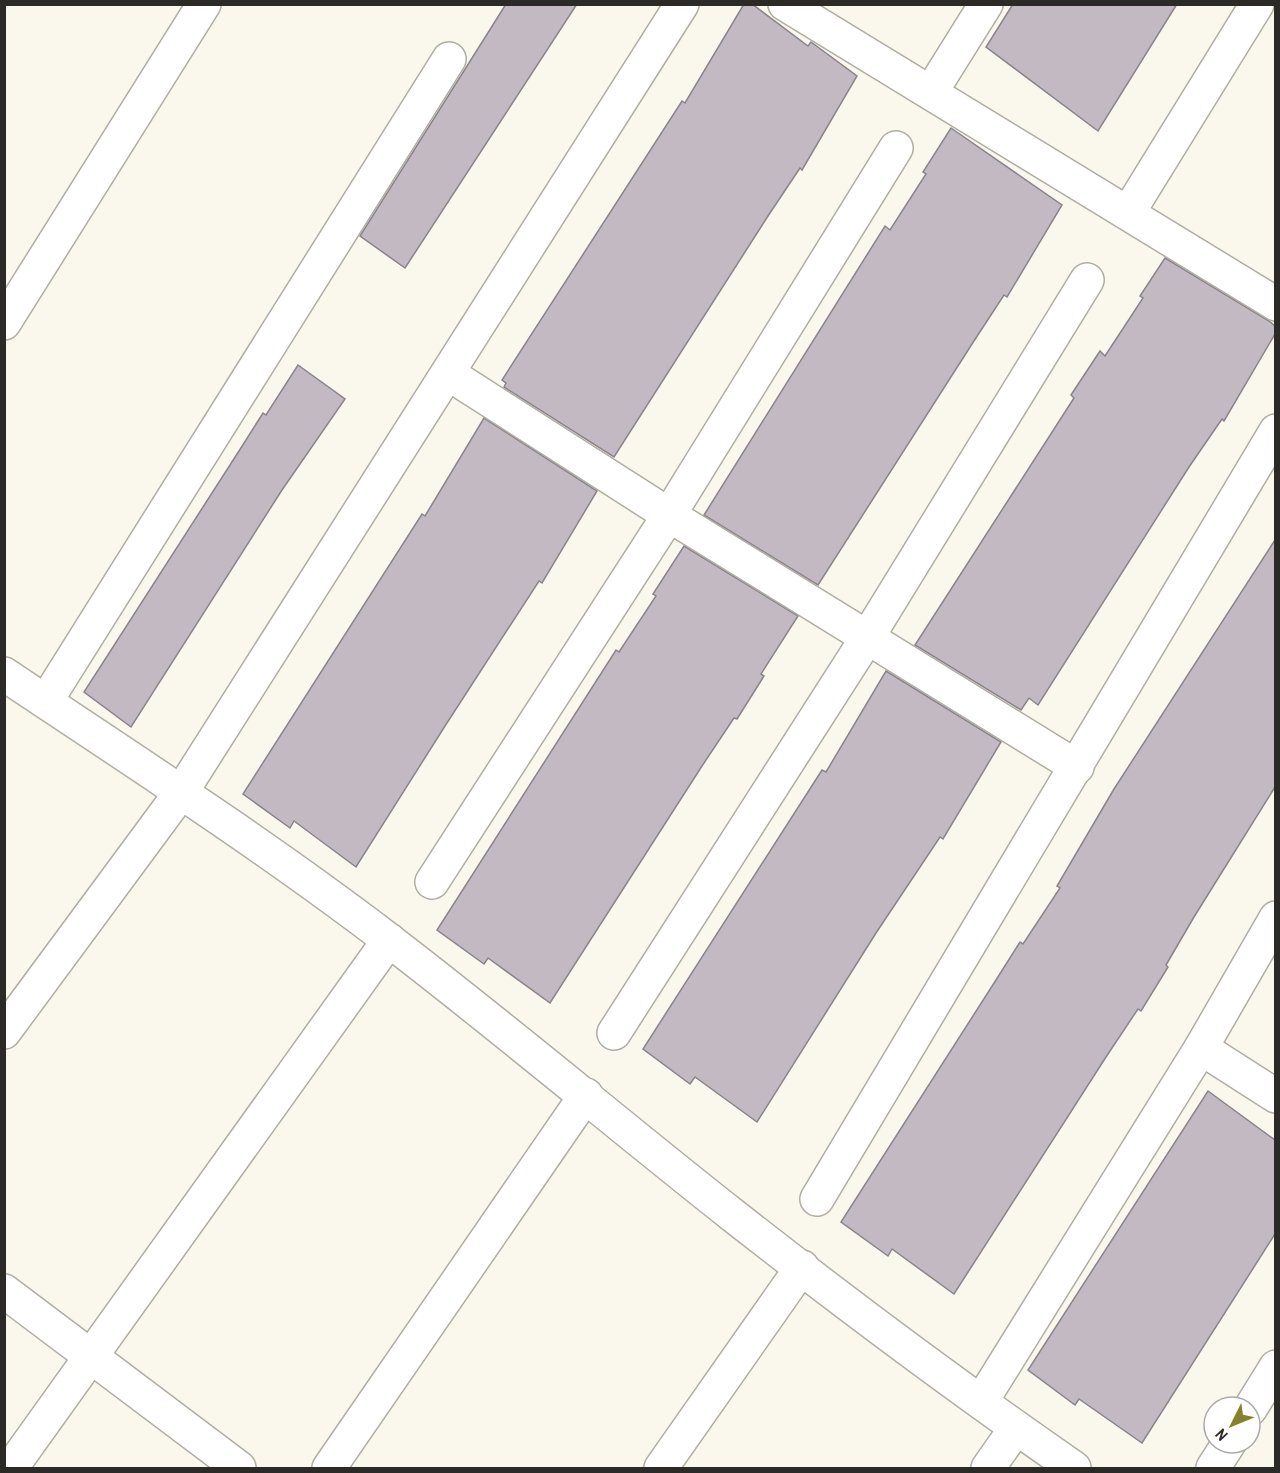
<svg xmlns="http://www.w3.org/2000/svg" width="1280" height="1473" font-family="'Archivo Narrow',sans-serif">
<rect width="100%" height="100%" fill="#faf8ec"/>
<!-- building -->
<g fill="#c2b9c2" stroke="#8b838b" stroke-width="1.5">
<polygon points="506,4 577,4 405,268 360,236"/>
<polygon points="744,4 752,4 808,46 811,42 857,76 802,170 800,168 768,216 614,457 504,387 506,383 502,380 682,101 685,103"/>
<polygon points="1013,4 1177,4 1098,131 986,47"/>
<polygon points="951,128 1062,205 1007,297 1004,295 972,344 818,585 704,515 885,226 890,230 926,174 923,172"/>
<polygon points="1165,258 1269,321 1275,326 1275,334 1224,421 1222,419 1189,467 1038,705 1029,698 1021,710 915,645 1074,398 1071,395 1100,351 1105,356 1143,298 1140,296"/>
<polygon points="298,365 345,399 282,490 131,727 84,692 239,451 263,413 266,415"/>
<polygon points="484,418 597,491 542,583 539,581 445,726 356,867 294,821 290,828 243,794 422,514 425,516"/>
<polygon points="1275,540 1275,787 1194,917 1166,965 1168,967 1141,1011 1138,1009 1106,1057 954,1294 892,1249 888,1256 841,1222 996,980 1020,942 1023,944 1060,888 1057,886 1114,789"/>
<polygon points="684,546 798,616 761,674 764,676 737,719 734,718 702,766 550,1003 488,958 484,964 437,930 616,650 619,652 656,596 653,594"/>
<polygon points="886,671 1001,742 943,839 940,837 876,933 757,1122 695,1077 690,1084 643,1049 822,770 826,772"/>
<polygon points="1208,1091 1275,1140 1275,1234 1142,1443 1079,1399 1075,1405 1028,1370"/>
</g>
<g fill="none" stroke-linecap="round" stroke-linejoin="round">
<defs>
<g id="minor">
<polyline points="785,4 1276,304"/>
<polyline points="931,92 986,4"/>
<polyline points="1128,213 1257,4"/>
<polyline points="4,323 204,4"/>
<polyline points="449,374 669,515 1077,767"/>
<path d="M4,674C134,761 266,846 390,941C505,1029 616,1123 730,1213C842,1301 957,1387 1074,1468"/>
<polyline points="46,701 449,59"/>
<polyline points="432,882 669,515 896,148"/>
<polyline points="4,1032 182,791 682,4"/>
<polyline points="614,1033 867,638 1087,280"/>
<polyline points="1201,1048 1276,1096"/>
<polyline points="817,1199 1276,431"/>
<polyline points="4,1291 239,1468"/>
<polyline points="981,1402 1201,1048 1276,918"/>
<polyline points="1250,1409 1276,1367"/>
<polyline points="11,1468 389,940"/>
<polyline points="329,1468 586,1095"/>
<polyline points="661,1468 802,1267"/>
<polyline points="988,1468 1016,1428"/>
<polyline points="1213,1468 1229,1443"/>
</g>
</defs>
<!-- minor casing -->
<use href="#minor" stroke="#b0aea3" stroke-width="36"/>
<!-- minor -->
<use href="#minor" stroke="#fff" stroke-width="33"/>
</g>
<!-- border -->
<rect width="1280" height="1473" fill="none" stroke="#2b2a26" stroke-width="12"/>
<!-- north arrow -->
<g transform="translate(1232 1425) rotate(227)"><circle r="28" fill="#ffffff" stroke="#aaaaa8" stroke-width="1.5"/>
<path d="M0-4.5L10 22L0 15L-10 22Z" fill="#84832c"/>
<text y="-9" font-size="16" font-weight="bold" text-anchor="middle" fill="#2b2a26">N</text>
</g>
</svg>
